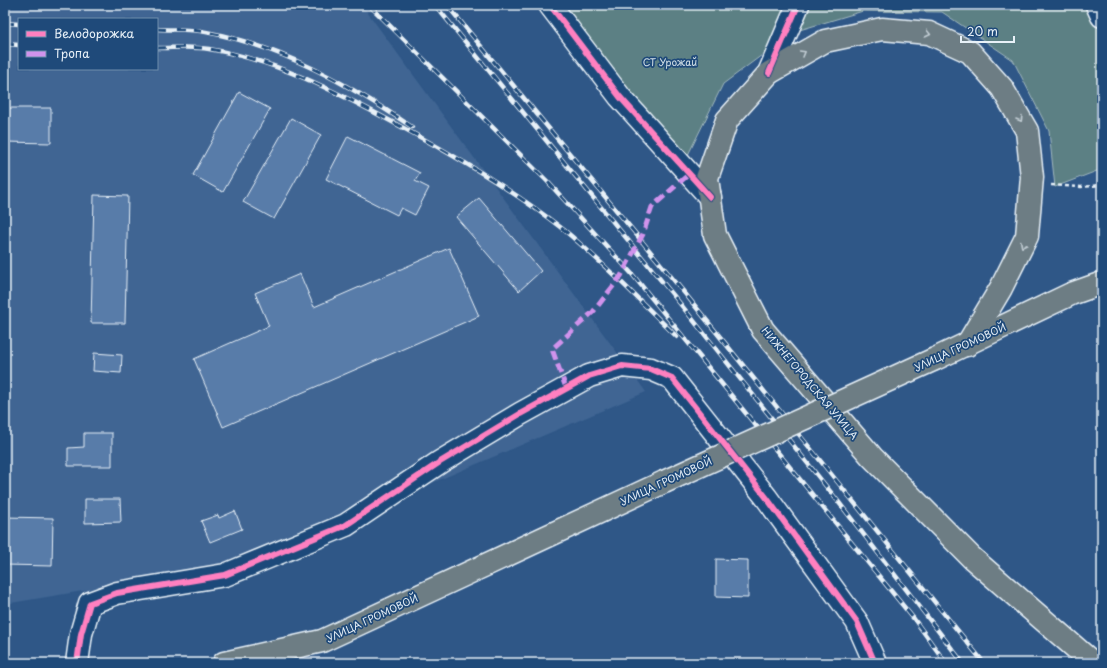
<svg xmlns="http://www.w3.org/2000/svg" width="1107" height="668" font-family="'Playpen Sans',sans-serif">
<rect width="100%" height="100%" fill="#2f5787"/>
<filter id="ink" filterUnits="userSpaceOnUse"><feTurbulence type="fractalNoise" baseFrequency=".025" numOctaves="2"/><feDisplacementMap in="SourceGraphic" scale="8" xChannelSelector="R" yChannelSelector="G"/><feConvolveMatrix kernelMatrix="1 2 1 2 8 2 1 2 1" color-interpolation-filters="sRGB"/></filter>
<g filter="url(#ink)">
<!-- built -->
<path fill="#3f6593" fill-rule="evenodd" d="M5,5H362L646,392L239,565L5,604ZM19,19H157V69H19Z"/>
<!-- green -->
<polygon fill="#5c8084" stroke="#a2b8be" points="548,5 1102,5 1102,169 1055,187 1049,131 1013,60 942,12 863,11 793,32 723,84 683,165"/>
<!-- building -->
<g fill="#597ba9" stroke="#e8f1f8">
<polygon points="239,92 270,109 223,192 193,175"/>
<polygon points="5,108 51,108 51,143 5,142"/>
<polygon points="291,118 321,135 274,219 243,202"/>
<polygon points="348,136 420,173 415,181 429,188 415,215 401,208 397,215 326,179"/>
<polygon points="94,195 128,196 125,323 91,323"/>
<polygon points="479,198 541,271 519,291 456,217"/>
<polygon points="449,248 479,316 223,427 194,359 269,326 255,293 300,274 314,307"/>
<polygon points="94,353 122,355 121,373 93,371"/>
<polygon points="84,433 112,433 112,466 68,466 68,448 84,447"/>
<polygon points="85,499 120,499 121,522 85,523"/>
<polygon points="235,511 242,529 210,542 201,521 218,515 219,518"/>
<polygon points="5,517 53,518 52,566 5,565"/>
<polygon points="716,559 748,560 748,598 716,597"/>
</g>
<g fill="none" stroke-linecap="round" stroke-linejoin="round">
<defs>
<g id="minor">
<polyline points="550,5 620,97 710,197"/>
<polyline points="1097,5 1102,16"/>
<polyline points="769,73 798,5"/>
<polyline points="77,663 81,634 90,603 117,593 225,575 346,525 440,462 520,414 589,376 622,366 651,369 672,378 766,497 857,622 875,663"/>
</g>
<g id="major">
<polyline points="967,345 1001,288 1027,236 1032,177 1027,131 1002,88 970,52 929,33 882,29 825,41 769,73 727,120 707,178 715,235 763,330 872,457 972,558 1093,663"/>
<polyline points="935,359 1071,294 1102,283"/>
<polyline points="224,663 322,641 664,482"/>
</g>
</defs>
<!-- minor casing -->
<use href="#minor" stroke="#e8f1f8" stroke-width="25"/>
<!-- major casing -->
<use href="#major" stroke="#e8f1f8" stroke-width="25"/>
<!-- path -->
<polyline stroke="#e8f1f8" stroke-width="2.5" stroke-dasharray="4 3" stroke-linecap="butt" points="1051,185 1081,187 1102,185"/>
<!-- minor -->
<use href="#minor" stroke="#1f4a7a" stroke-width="22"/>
<!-- major -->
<use href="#major" stroke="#6d7d84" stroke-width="22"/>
<defs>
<g id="rail">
<polyline points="369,5 547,181 632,274 914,619 946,663"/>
<polyline points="435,5 678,301 837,500 963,663"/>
<polyline points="447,5 687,296 984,663"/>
<polyline points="5,23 19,24"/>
<path d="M157,29C173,30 190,29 206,32C281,46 350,85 412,127"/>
<polyline points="5,44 19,45"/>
<path d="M157,48C174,48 192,46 209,49C276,60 337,92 396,124C454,155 512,189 564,230C604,263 640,301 677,337"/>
</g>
</defs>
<!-- rail casing -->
<use href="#rail" stroke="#e8f1f8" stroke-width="4.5"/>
<!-- rail -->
<use href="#rail" stroke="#1f4a7a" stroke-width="3" stroke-dasharray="9" stroke-linecap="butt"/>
<defs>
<polyline id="major-bridge" points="664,482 935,359"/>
</defs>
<!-- major-bridge casing -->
<use href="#major-bridge" stroke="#e8f1f8" stroke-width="25" stroke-linecap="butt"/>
<!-- major-bridge -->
<use href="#major-bridge" stroke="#6d7d84" stroke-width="22"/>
<!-- quiet -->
<polyline stroke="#d193ec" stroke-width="5" stroke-dasharray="10 5" stroke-linecap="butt" points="566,388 552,349 593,312 621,276 643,234 652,207 689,174"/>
<defs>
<g id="cycleway">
<polyline points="550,5 620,97 710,197"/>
<polyline points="769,73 798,5"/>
<polyline points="77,663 81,634 90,603 117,593 225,575 346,525 440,462 520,414 589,376 622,366 651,369 672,378 766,497 857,622 875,663"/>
</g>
</defs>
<!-- cycleway casing -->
<use href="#cycleway" stroke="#1f4a7a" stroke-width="8"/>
<!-- cycleway -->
<use href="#cycleway" stroke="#ff80c0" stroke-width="6"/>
</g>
<!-- one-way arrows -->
<defs><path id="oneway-chevron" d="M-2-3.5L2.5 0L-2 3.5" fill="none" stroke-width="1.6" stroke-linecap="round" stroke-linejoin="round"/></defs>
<g stroke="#c3ced5">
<use href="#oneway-chevron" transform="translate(928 34) rotate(14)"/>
<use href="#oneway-chevron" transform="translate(803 53) rotate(-30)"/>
<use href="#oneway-chevron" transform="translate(1020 119) rotate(59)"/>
<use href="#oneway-chevron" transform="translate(1023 245) rotate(117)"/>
</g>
</g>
<g text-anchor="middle" stroke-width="3.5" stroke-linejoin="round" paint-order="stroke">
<!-- park labels -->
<g font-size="10" fill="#d3e0e7" stroke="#1f4a7a">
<text x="670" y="66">СТ Урожай</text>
</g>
<!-- street labels -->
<g font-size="10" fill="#e8f1f8" stroke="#1f4a7a">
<text transform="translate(960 347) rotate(-25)" y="4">УЛИЦА ГРОМОВОЙ</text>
<text transform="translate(810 383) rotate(50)" y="4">НИЖНЕГОРОДСКАЯ УЛИЦА</text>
<text transform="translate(666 481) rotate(-25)" y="4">УЛИЦА ГРОМОВОЙ</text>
<text transform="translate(372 618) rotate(-25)" y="4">УЛИЦА ГРОМОВОЙ</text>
</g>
</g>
<!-- margin -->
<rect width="1107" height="668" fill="none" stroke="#1f4a7a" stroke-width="20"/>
<rect x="10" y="10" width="1087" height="648" fill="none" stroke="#e8f1f8" stroke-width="1.5" filter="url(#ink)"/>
<!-- legend -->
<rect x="18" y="18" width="140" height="52" fill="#1f4a7a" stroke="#6f8dac"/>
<rect x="26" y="31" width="20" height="6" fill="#ff80c0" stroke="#6f8dac"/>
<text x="54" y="38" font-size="12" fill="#e8f1f8">Велодорожка</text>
<rect x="26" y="51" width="20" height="6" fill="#d193ec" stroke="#6f8dac"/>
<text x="54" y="58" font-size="12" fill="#e8f1f8">Тропа</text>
<!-- scale -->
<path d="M961 36v6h53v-6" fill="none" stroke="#e8f1f8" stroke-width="2"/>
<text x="967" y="36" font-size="12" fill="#e8f1f8" stroke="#1f4a7a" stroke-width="3" paint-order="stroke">20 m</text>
</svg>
